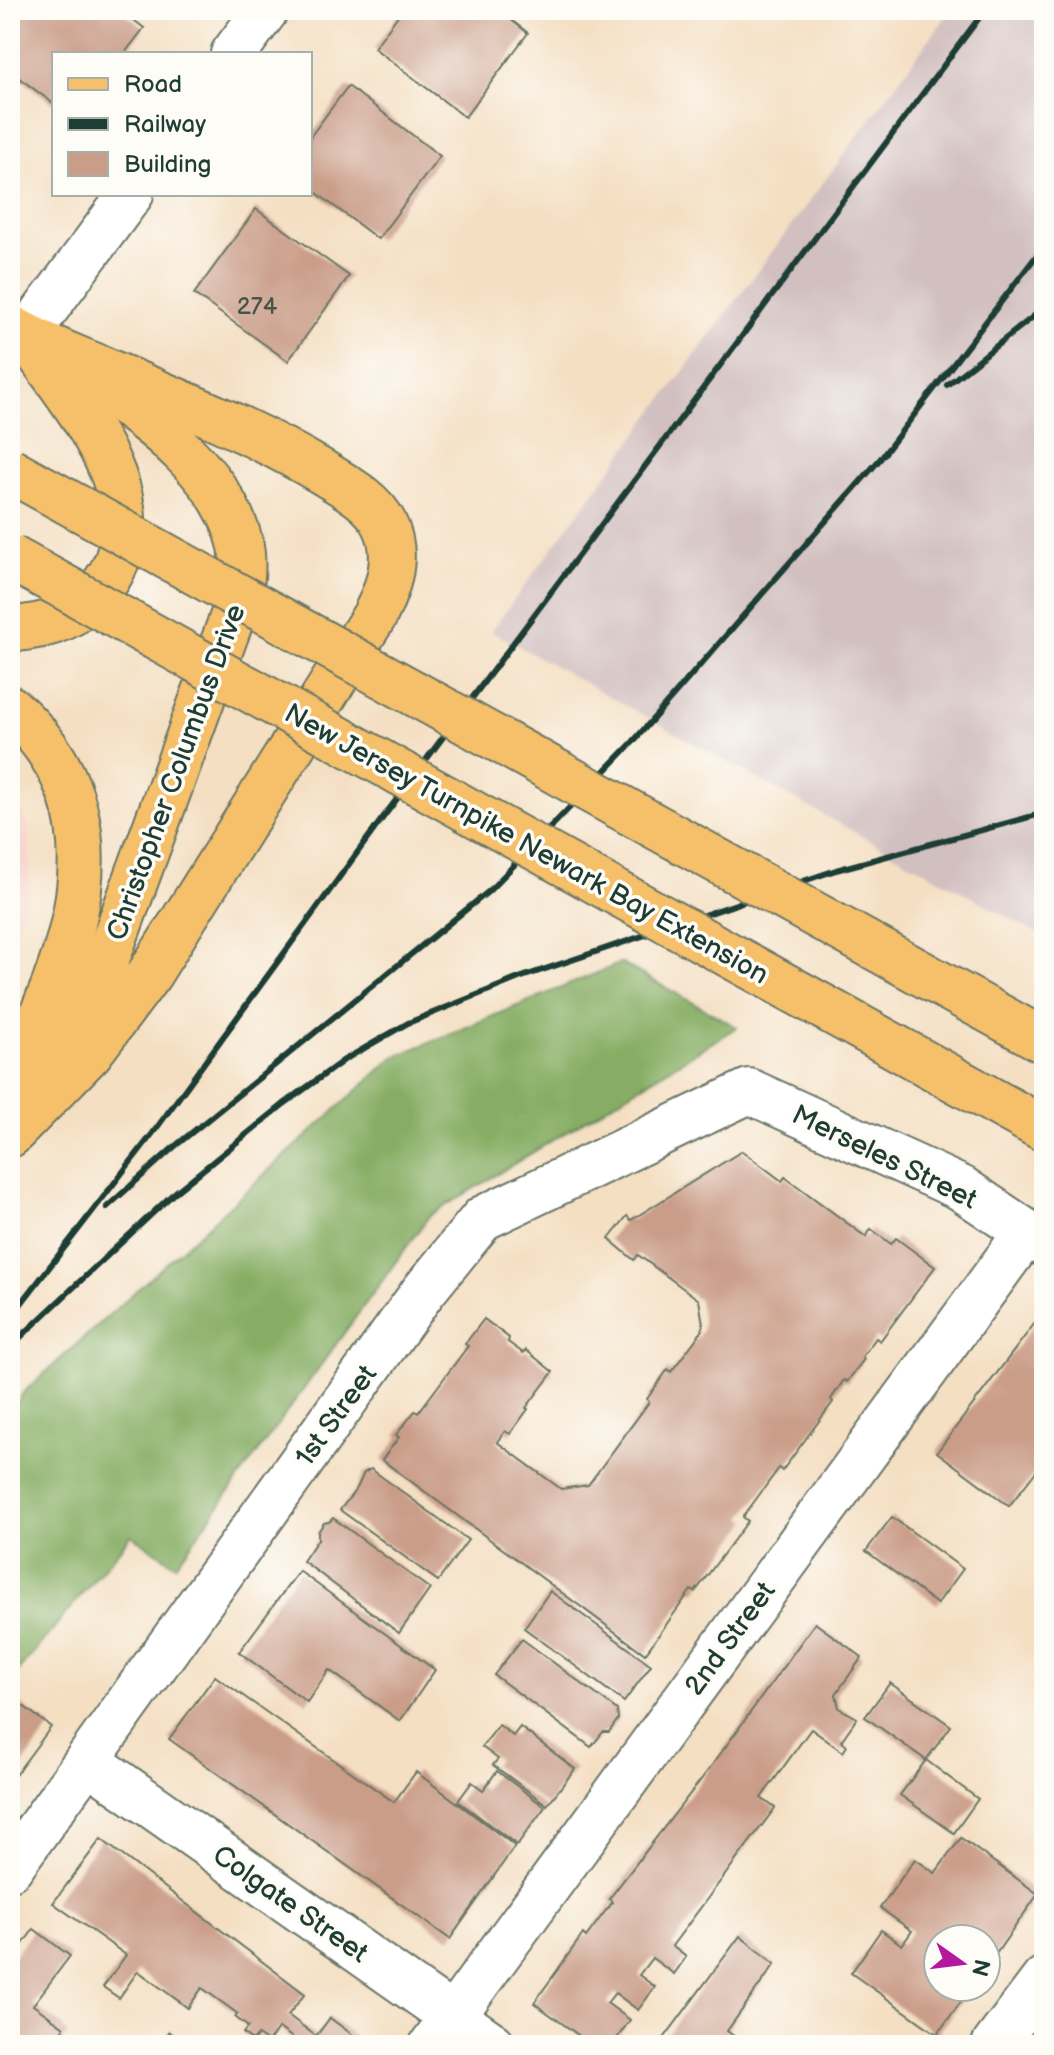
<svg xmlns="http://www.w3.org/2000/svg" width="1054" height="2055" font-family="'Balsamiq Sans',sans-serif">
<rect width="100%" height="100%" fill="#fdfcf7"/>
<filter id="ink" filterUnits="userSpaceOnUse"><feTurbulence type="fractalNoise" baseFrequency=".0125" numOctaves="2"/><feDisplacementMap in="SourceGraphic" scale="16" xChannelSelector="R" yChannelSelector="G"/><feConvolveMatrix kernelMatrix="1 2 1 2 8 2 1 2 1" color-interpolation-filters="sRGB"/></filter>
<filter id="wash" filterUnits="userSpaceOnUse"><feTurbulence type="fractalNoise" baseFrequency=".006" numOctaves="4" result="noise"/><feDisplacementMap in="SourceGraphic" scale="32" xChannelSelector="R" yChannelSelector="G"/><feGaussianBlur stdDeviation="1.8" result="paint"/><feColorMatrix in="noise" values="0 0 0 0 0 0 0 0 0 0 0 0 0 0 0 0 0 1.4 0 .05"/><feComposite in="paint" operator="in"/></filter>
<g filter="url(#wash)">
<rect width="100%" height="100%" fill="#f4dfc3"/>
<!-- built -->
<polygon fill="#f7d1c7" points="10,779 28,824 30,861 27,906 10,939"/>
<!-- industrial -->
<polygon fill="#d2bfc0" points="951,10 1044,10 1044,937 491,631"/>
<!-- forest -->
<polygon fill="#86ad63" stroke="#52754c" stroke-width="2" points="621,963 737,1027 429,1216 176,1565 131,1535 10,1681 10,1415 23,1393 394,1057"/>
<g id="blocks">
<!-- building -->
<g fill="#ca9d89">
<polygon points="24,10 121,10 144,28 124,54 54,54 54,104 10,71 10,28"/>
<polygon points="402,10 498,10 528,33 465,117 374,48"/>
<polygon points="348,86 440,156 378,239 310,188 310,137"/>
<polygon points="256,209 349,276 288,361 194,294"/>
<polygon points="742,1151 782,1181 785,1177 866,1237 871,1229 891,1244 896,1238 935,1267 880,1341 876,1338 862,1357 864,1359 847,1382 844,1380 831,1399 833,1402 782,1471 779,1468 743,1517 748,1521 695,1592 691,1590 645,1654 382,1460 399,1437 396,1435 415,1411 418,1413 468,1346 465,1344 484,1319 509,1338 508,1342 523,1353 526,1350 553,1372 526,1408 528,1409 510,1434 505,1431 497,1442 561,1489 588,1485 649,1402 647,1399 668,1369 671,1372 702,1331 703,1324 699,1300 638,1255 634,1260 609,1239 627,1216 631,1220"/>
<polygon points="1038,1319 1044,1324 1044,1461 1009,1506 937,1452"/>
<polygon points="371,1469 468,1540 438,1581 340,1510 357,1488 364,1473"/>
<polygon points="892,1517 963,1569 937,1604 866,1551"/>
<polygon points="333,1518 430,1589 399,1633 303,1561 318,1539 318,1532 324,1523 329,1522"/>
<polygon points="299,1571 435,1670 400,1721 329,1670 307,1702 239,1652"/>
<polygon points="550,1591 651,1665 624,1702 524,1628"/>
<polygon points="815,1623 862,1657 836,1694 839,1708 857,1718 841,1741 847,1746 843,1752 811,1729 761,1798 775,1808 672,1946 686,1957 674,1974 652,1958 639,1975 655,1987 638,2010 615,1993 607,2003 630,2020 612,2045 592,2045 534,2003 583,1934 586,1937 612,1902 609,1899 713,1764"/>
<polygon points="522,1639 617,1710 618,1719 609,1732 603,1732 591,1747 494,1675"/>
<polygon points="215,1676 394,1802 416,1772 515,1846 450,1939 169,1739"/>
<polygon points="890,1683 951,1726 926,1760 865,1717"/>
<polygon points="10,1696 51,1727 10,1782"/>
<polygon points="499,1725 513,1736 520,1727 575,1769 547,1805 493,1765 498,1759 482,1747"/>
<polygon points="926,1760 978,1799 954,1833 900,1795"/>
<polygon points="497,1771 545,1807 517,1845 458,1801 472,1782 483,1790"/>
<polygon points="961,1838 1038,1894 986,1968 986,1939 938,1939 938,1987 972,1987 937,2034 851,1973 881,1930 902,1945 912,1931 880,1908 915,1859 935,1873"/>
<polygon points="101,1839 305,1994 288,2015 316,2036 330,2018 366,2045 302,2045 279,2028 268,2042 258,2035 253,2041 243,2033 248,2027 235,2017 238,2014 202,1988 188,2008 138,1971 119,1998 103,1987 126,1955 53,1903"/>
<polygon points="34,1929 70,1956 33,2005 64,2027 63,2030 68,2033 60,2045 10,2045 10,1961"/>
<polygon points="740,1936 775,1964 727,2031 746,2045 659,2045"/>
<polygon points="169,2032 187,2045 159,2045"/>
</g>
</g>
</g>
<g filter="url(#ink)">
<use href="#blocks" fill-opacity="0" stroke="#6a7666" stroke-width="2"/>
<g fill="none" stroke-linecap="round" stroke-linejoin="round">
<defs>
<g id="minor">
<polyline points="233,54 266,10"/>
<polyline points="26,336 131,194"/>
<polyline points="88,1761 493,2045"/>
<polyline points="10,1868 423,1292 483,1218 749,1091 961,1188 1044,1244"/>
<polyline points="432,2045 1027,1232"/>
<polyline points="994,2045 1044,1979"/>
</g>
<g id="major">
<path d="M10,327C38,343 69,355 98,367C174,400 253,430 324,473C345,486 372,500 384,523C400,554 389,587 375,615L150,973L90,1053L10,1135"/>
<path d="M10,629C46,628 79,616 102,587C165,504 73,405 26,336"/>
<path d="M10,708C132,814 72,961 10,1080"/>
<path d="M45,1069L84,1008L103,970L240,596C242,579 244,562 241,546C225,475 154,424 98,385"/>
</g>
</defs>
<!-- minor casing -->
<use href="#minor" stroke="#6a7666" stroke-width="48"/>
<!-- major casing -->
<use href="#major" stroke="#6a7666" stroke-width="48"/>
<!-- minor -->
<use href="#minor" stroke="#fff" stroke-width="44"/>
<!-- major -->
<use href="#major" stroke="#f6c06b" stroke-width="44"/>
<!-- rail -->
<g stroke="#1f3d34" stroke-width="6">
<polyline points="947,385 1044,308"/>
<polyline points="107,1207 174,1147 489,891 632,743 881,458 1044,246"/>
<polyline points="10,1318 153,1133 376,827 985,10"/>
<polyline points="10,1347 173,1194 284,1104 344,1060 408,1023 519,978 836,870 1044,813"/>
</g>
<defs>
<g id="highway-bridge">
<polyline points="10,470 1044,1041"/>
<polyline points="10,557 1044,1129"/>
</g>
</defs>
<!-- highway-bridge casing -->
<use href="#highway-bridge" stroke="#6a7666" stroke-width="48" stroke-linecap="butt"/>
<!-- highway-bridge -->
<use href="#highway-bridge" stroke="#f6c06b" stroke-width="44"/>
</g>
</g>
<g text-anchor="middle" stroke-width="7" stroke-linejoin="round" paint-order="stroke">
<!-- number labels -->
<g font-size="24" fill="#4a5549">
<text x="257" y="314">274</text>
</g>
<!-- street labels -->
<g font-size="28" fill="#1f3d34" stroke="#fdfcf7">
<text transform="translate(175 772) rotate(-70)" y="10">Christopher Columbus Drive</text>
<text transform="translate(527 843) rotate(29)" y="10">New Jersey Turnpike Newark Bay Extension</text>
<text transform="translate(885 1156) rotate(26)" y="10">Merseles Street</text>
<text transform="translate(335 1415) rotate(-54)" y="10">1st Street</text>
<text transform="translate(729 1638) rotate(-54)" y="10">2nd Street</text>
<text transform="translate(291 1903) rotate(35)" y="10">Colgate Street</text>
</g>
</g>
<!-- margin -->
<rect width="1054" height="2055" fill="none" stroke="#fdfcf7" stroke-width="40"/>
<!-- legend -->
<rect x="52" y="52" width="260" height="144" fill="#fdfcf7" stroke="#a4b0a9" stroke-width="2"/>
<rect x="68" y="78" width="40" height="12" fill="#f6c06b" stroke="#a4b0a9" stroke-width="2"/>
<text x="124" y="92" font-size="24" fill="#1f3d34">Road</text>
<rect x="68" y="118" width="40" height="12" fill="#1f3d34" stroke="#a4b0a9" stroke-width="2"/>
<text x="124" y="132" font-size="24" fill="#1f3d34">Railway</text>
<rect x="68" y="152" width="40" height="24" fill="#ca9d89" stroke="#a4b0a9" stroke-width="2"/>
<text x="124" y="172" font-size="24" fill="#1f3d34">Building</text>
<!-- north arrow -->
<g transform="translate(962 1963) rotate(104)"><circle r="38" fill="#fdfcf7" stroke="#a4b0a9" stroke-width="2"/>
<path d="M0-6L14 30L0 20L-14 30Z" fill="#b5179e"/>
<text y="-12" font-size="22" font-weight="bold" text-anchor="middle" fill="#1f3d34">N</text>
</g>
</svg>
